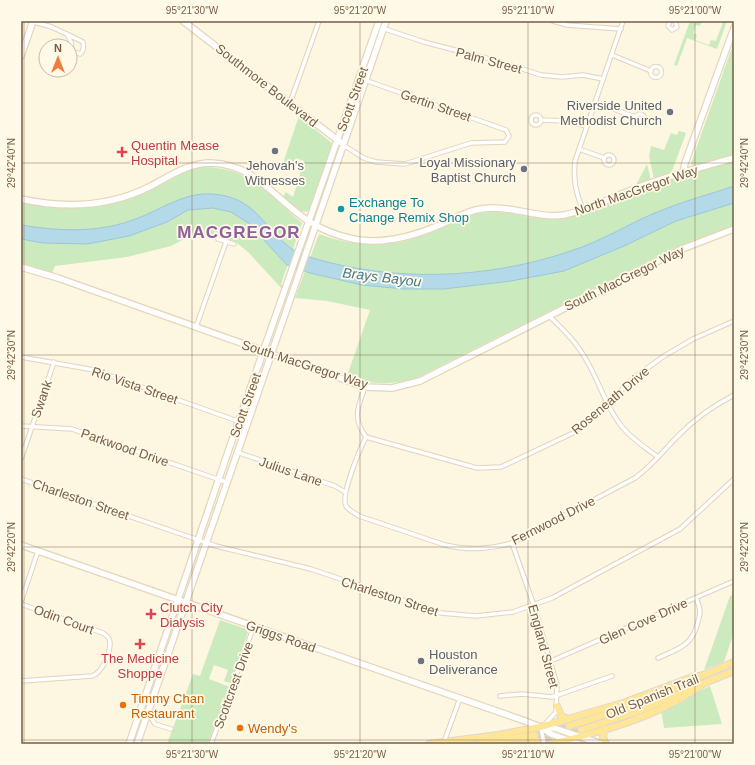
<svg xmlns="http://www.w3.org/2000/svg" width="755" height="765" font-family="Arial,sans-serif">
<rect width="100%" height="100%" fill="#fdf6e1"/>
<!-- green -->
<g fill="#cbebbf">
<polygon points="690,21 702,21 700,26 696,25 693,33 697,35 695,40 709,45 711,40 716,41 723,22 721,21 727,21 717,49 687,38 677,66 674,65"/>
<polygon points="734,42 734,155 692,165 691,163"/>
<path d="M299,116L333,144L309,211C300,215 290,202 283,197L286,192L293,197L304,161L296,158L293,167L283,163Z"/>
<polygon points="679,131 686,133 672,171 669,174 654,179 649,156 651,146 664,150 671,133 677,135"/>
<path d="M734,161V226L673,249L415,379C387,385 375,385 347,376L370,310L327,301L295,298L319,234C354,247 394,249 429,233C448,225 467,213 489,212C502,211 515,214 528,217C546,220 562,219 579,214L661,183Z"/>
<polygon points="647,164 651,180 636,185"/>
<path d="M202,167C251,167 268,194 302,223L281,284L283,286L282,289L249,253L237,243L207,234L192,235L171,246L127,257L55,266L52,273L21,264V202C63,213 107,209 146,191C165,183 181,171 202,167Z"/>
<polygon points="734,594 734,632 724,662 704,670 730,596"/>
<polygon points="220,620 246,629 248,632 231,683 224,681 228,670 214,665 209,679 230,687 208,744 167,744 193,674 200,676"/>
<polygon points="710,686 722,724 664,728 661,710"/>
</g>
<!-- water -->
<path fill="#b4d9e8" stroke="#9ac7da" d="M734,186V203L676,221L624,246L564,271L511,281L444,289H404L362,285L310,273L287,265L248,223L231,212L213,208L188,210L167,222L129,236L87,244L43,243L21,239V225C58,231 94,233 130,221C158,212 182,192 212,194C255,197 261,224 288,246C298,254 315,259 327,262C411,283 501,277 582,247C611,236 637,219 665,209C687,200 711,194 734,186Z"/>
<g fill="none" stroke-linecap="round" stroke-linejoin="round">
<!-- primary-tunnel -->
<g stroke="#dbd0ba" stroke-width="6" stroke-dasharray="6 3" stroke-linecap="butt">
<polyline points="535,735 569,726"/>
<polyline points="537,741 581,730"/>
</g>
<defs>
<g id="street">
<path d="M30,21L52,27L83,42C84,47 84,51 80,54L72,51L71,42L67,34"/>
<polyline points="553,21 567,25 621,29"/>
<polyline points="670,21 668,26 672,30 677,27 675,21"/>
<polyline points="382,28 424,42 501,62 541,75 562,77 583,75 603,79"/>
<polyline points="612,55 651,71"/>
<circle cx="656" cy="72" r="5.5"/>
<polyline points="595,102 635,117"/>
<polyline points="290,103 319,21"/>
<circle cx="640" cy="119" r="5"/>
<circle cx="536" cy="120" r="5"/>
<polyline points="541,120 569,121 586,126"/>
<polyline points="343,145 364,158 376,162 405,164 471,143 505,142 509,136 506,130 359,78"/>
<polyline points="579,149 604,158"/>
<circle cx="609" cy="160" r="5"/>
<path d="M583,209C575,193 573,179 575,161L623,21"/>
<polyline points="218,239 234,244"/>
<path d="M549,316C564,330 578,344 588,363C600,384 607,409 623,428C633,440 646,448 658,457"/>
<polyline points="196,327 226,242"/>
<polyline points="21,357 94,370 246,424"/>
<path d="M365,387C358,407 352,418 366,437"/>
<polyline points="21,426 72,429 226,482"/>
<path d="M366,437C360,449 340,496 346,506C349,511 355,513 359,516L445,545C469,551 489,549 512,543L635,478C652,466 663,451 677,437C693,420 713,406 734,395"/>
<polyline points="366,437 477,468 501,467 573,433 589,421 635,377 664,356 693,339 734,321"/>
<polyline points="237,452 335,486 345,492"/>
<polyline points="21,459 54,362"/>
<polyline points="21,479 216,546 311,569 441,613 476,616 513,612 552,598 680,529 734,479"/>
<polyline points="512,543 534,606 557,685 556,712 546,723"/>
<polyline points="21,602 38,551"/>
<path d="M21,604L103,633C107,636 110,638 110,643C110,654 102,673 92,676L21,681"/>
<path d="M658,658C677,649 691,647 697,625C701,613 701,609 696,598"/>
<polyline points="551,661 734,581"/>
<polyline points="500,696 522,694 552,697 612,676"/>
<polyline points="147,712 155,724 171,729"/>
<polyline points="541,728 544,744"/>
<polyline points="444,742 460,698"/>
<polyline points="211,744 254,626"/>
</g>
<g id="secondary">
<polyline points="183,21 340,142"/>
<polyline points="21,56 33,21"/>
<polyline points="683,173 685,163 734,28"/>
<path d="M21,199C66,209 110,207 151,186C170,176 188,163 211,163C256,164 276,201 310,222C323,230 339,236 353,239C383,245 415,236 442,224C455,218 467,211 481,209C509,204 536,219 564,215C590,210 614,196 639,187C670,175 702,167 734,158"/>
<polyline points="21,267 58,278 365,387 392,388 420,381 682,249 734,229"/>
<polyline points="21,545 525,721 540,727 554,728 602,744"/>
<polyline points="541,727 551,734 579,744"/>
<polyline points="129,744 229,449 379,21"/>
<polyline points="137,744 386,21"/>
</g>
<g id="primary">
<polyline points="702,676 734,662"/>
<polyline points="702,684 734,671"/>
<polyline points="557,706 561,716 568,719"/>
<polyline points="569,726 634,706 693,680"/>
<polyline points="604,729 603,738 606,744"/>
<polyline points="581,730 639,711 693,688"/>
<polyline points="429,744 498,735 540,727 623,703 690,678 704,675"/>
<polyline points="479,744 535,735"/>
<polyline points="520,744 537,741"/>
<path d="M551,744C604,731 661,716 704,683"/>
</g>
</defs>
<!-- street casing -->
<use href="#street" stroke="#e2d3bc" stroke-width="5.5"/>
<!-- secondary casing -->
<use href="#secondary" stroke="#e7d5ba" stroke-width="8"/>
<!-- primary casing -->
<use href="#primary" stroke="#ded8d3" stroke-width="8"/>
<!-- street -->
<use href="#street" stroke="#fff" stroke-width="3.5"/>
<!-- secondary -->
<use href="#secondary" stroke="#fff" stroke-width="5.5"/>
<!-- primary -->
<use href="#primary" stroke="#ffe696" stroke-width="6"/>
</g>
<!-- ticks -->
<path fill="none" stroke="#765e46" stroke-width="1" stroke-opacity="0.45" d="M24,21V744M192,21V744M360,21V744M528,21V744M695,21V744M21,163H734M21,355H734M21,547H734M21,740H734"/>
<!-- markers -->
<g fill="#6b7280" stroke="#fff9e8" stroke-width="1.5">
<circle cx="670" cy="112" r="4"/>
<circle cx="275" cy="151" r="4"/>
<circle cx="524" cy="169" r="4"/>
<circle cx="421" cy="661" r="4"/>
</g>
<g fill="#e0444e" stroke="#fff9e8" stroke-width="1.5">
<path d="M120 146h4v4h4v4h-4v4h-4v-4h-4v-4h4z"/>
<path d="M149 608h4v4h4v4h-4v4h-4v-4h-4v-4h4z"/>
<path d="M138 638h4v4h4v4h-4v4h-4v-4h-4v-4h4z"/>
</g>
<circle fill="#0f9aa8" stroke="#fff9e8" stroke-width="1.5" cx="341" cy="209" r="4"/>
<g fill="#e8710a" stroke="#fff9e8" stroke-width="1.5">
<circle cx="123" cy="705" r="4"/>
<circle cx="240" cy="728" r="4"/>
</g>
<g text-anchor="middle" stroke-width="3.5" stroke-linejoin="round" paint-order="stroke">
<!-- street labels -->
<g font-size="13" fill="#765e46" stroke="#fff9e8">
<text transform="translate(489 60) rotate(15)" y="5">Palm Street</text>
<text transform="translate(267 85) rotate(38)" y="5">Southmore Boulevard</text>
<text transform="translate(352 99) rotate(-70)" y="5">Scott Street</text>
<text transform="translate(436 105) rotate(19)" y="5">Gertin Street</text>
<text transform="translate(636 190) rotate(-19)" y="5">North MacGregor Way</text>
<text transform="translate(624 278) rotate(-26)" y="5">South MacGregor Way</text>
<text transform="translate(305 364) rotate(18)" y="5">South MacGregor Way</text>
<text transform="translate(135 385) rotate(19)" y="5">Rio Vista Street</text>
<text transform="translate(41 399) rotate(-71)" y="5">Swank</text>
<text transform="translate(610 400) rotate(-40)" y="5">Roseneath Drive</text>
<text transform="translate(245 405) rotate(-70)" y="5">Scott Street</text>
<text transform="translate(125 447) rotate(19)" y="5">Parkwood Drive</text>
<text transform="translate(291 471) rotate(19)" y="5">Julius Lane</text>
<text transform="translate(81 499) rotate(19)" y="5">Charleston Street</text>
<text transform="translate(553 520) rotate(-27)" y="5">Fernwood Drive</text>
<text transform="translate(390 596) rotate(18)" y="5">Charleston Street</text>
<text transform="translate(64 619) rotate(20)" y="5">Odin Court</text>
<text transform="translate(643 621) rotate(-24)" y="5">Glen Cove Drive</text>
<text transform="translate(281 636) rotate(19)" y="5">Griggs Road</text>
<text transform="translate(544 646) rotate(75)" y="5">England Street</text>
<text transform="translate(233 685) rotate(-70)" y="5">Scottcrest Drive</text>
<text transform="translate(652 696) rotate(-22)" y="5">Old Spanish Trail</text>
</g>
<!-- worship labels -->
<g font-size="13" fill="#5b616d" stroke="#fff9e8" text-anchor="end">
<text x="662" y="110">Riverside United<tspan x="662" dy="15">Methodist Church</tspan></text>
<text x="516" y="167">Loyal Missionary<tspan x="516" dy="15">Baptist Church</tspan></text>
<text x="275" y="170" text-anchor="middle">Jehovah's<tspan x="275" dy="15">Witnesses</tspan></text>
<text x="429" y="659" text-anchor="start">Houston<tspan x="429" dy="15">Deliverance</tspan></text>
</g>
<!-- health labels -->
<g font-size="13" fill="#be3a42" stroke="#fff9e8" text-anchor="start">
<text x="131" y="150">Quentin Mease<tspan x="131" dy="15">Hospital</tspan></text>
<text x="160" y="612">Clutch City<tspan x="160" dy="15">Dialysis</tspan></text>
<text x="140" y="663" text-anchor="middle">The Medicine<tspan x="140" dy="15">Shoppe</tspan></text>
</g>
<!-- culture labels -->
<g font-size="13" fill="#0d838f" stroke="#fff9e8" text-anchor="start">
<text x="349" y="207">Exchange To<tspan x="349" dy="15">Change Remix Shop</tspan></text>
</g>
<!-- food labels -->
<g font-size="13" fill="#c56008" stroke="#fff9e8" text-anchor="start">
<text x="131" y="703">Timmy Chan<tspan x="131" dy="15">Restaurant</tspan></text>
<text x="248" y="733">Wendy's</text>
</g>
<!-- water labels -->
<g font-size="14" font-style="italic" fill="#427992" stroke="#fff9e8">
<text transform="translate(382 277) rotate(7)" y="5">Brays Bayou</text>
</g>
<!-- district labels -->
<g font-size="17" font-weight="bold" letter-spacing="1" fill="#8e619a" stroke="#fff9e8">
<text x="239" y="238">MACGREGOR</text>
</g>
</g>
<!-- border -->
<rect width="755" height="765" fill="none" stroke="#fff9e8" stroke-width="44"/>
<!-- north arrow -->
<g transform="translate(58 58)"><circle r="19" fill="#fff9e8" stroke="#c8bba7"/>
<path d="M0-3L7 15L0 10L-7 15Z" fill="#ef7d3e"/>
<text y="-6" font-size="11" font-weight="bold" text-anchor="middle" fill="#765e46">N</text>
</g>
<rect x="22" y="22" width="711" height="721" fill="none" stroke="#765e46" stroke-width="1.5"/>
<g font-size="10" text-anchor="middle" fill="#765e46">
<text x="192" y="14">95°21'30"W</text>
<text x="360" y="14">95°21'20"W</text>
<text x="528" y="14">95°21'10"W</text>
<text x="695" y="14">95°21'00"W</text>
<text transform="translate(11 163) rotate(-90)" y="4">29°42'40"N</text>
<text transform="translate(744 163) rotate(-90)" y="4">29°42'40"N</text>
<text transform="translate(11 355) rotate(-90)" y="4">29°42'30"N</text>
<text transform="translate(744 355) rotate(-90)" y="4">29°42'30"N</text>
<text transform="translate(11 547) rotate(-90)" y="4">29°42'20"N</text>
<text transform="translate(744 547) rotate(-90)" y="4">29°42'20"N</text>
<text x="192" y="758">95°21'30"W</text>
<text x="360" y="758">95°21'20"W</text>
<text x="528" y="758">95°21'10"W</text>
<text x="695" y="758">95°21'00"W</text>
</g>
</svg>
